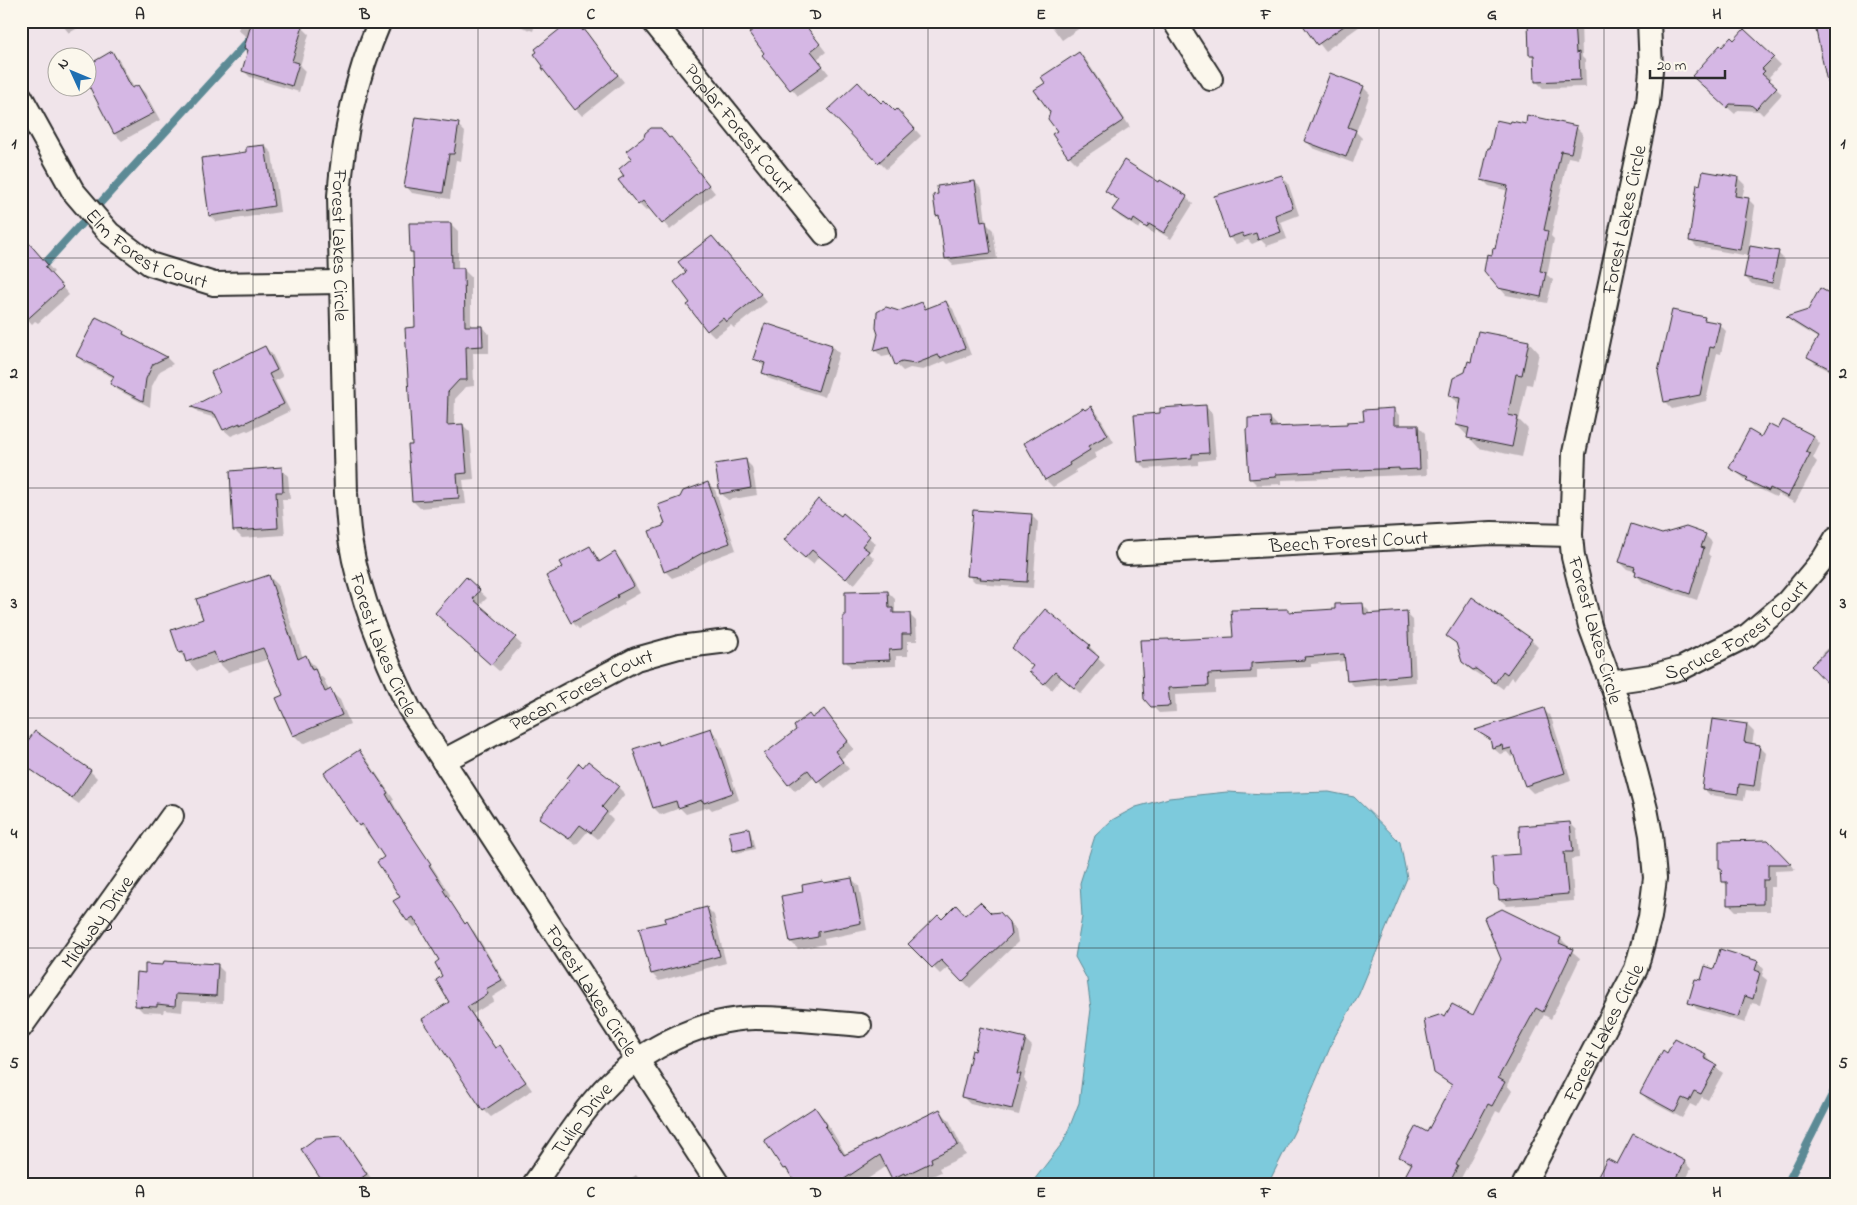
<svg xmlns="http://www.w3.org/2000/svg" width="1857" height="1205" font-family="'Indie Flower',sans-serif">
<rect width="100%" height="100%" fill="#f0e4ea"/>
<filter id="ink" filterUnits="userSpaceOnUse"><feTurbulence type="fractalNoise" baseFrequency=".02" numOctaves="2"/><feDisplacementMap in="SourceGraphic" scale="10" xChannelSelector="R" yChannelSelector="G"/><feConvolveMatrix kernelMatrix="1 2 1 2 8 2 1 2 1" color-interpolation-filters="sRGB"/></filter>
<g filter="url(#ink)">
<!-- water -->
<polygon fill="#7dcadc" stroke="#5c8a95" points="1227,792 1265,794 1329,792 1354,797 1400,842 1407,878 1359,994 1335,1036 1294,1132 1268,1184 1031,1184 1064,1141 1079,1103 1091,1009 1087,979 1075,957 1082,917 1080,883 1095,836 1112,820 1136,807 1169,798"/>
<!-- shadow -->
<g fill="#0003">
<polygon points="59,21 90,21 69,33"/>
<polygon points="241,21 282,21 302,27 309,34 300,66 305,71 299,92 250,77 243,70 249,52 245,48 248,38 238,30"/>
<polygon points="506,21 536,21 533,31"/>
<polygon points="1032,21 1045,21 1037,26"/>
<polygon points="1048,21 1090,21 1062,40"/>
<polygon points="1302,21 1356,21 1360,26 1325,51"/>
<polygon points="1529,21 1581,21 1582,57 1585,60 1586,87 1543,88 1536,81 1536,60 1531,55"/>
<polygon points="806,26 826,52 817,59 829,74 798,96 764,55"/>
<polygon points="584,31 624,82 582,116 576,109"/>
<polygon points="112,53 119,60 134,88 138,86 145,93 160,120 122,141 115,134 89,85 91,84 88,78 88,66"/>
<polygon points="1079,53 1086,60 1130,127 1076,163 1069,156 1059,132 1047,83"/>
<polygon points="1773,58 1780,65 1769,77 1771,79 1768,81 1782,94 1763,115 1759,111 1738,110 1735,114 1700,83"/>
<polygon points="1363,87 1370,94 1356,132 1362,138 1353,163 1313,148 1306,141"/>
<polygon points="869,95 904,117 921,136 886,169 830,110"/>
<polygon points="458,125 465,132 461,161 456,160 450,199 412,193 406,186"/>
<polygon points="1527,126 1576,127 1583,134 1578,159 1568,157 1551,236 1554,239 1547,275 1553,280 1547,303 1506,295 1499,287 1493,257 1496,250 1509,191 1489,186 1482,179"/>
<polygon points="671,138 715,193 670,230 650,207 646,211 639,204"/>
<polygon points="265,146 272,153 280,212 217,222 210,215 247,153"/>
<polygon points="1281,176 1288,183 1299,215 1281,222 1287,239 1267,246 1261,240 1252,244 1248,240 1236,244 1229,237"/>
<polygon points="1738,178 1745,185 1742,198 1748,199 1755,206 1749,247 1778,253 1785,260 1779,289 1752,284 1745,277 1749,256 1697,247 1690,240"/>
<polygon points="975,182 982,189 986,223 993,230 997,259 953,265 946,258 941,220 937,215"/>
<polygon points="1159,184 1186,197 1193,204 1171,239 1156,230 1154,234 1141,225 1139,229 1120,217 1113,210 1119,201 1106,191"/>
<polygon points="451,224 458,231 458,270 464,270 471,277 471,327 482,327 489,334 489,353 473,353 474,386 466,387 455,399 454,426 463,425 470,432 474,479 463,480 466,504 420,508 413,501 416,329 415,256 411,252"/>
<polygon points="28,242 54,272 51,274 69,295 38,323 35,321 32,324 21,312"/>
<polygon points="719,244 767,302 734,328 731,325 715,337 708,330"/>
<polygon points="1836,297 1836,374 1816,364 1809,357 1819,339 1794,324 1788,318 1809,311"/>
<polygon points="946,302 953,309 971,355 948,364 945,361 923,370 910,368 903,371 896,364 893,355 882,357 876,351 880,334 899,312 921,303 928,309"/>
<polygon points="1704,318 1708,322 1719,324 1726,331 1721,354 1717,353 1706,401 1672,409 1665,402 1659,372"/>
<polygon points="766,324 832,346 839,353 825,397 770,379 763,372 765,367 755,359"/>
<polygon points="123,332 130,339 167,358 173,364 160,371 152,386 150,407 118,390 111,383 114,378 84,363 78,356"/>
<polygon points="1529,342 1539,353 1532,385 1527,384 1519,420 1528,429 1522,457 1479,448 1457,425 1460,405 1450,395"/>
<polygon points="265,347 272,354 283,377 275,381 290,411 248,431 246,430 231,436 224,430 219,419 199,413 193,407 222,393"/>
<polygon points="1205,406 1212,413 1216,459 1198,461 1198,465 1146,469 1139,462 1162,414"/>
<polygon points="1091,407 1098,414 1114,442 1094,453 1096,458 1075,470 1076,473 1053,487 1046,480 1025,443"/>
<polygon points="1393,409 1400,416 1400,426 1418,426 1425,433 1427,475 1407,476 1406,475 1282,480 1282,484 1257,485 1250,478 1270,418 1277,425 1277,428 1348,426 1365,423"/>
<polygon points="1779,431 1814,437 1820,444 1813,458 1817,462 1795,503 1778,494 1776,497 1755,487 1731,468 1761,438"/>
<polygon points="745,460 752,467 757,495 728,500 721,493"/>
<polygon points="281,469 288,476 290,499 282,499 285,535 242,538 235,531"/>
<polygon points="708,483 715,490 736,550 709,560 686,573 672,578 665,571 665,526 681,498"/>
<polygon points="843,515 876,544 869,553 875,559 854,585 819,556 813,564 792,547"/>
<polygon points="1031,515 1038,522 1033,588 989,585 986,583 975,582 968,575"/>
<polygon points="1705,535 1712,542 1708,554 1711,557 1697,600 1643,582 1636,575 1637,572 1627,569 1620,562 1662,536"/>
<polygon points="590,547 601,562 615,554 622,561 640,593 624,602 625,604 579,629 572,622 565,568"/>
<polygon points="269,576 278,585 303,658 305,657 315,666 318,674 324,679 329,691 330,691 340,700 350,724 303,744 294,735 285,695 269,659 228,672 219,663 197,671 180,653 172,631 204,620"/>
<polygon points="466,579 487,598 479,606 522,645 499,671 456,633"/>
<polygon points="888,592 895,599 895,612 898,615 909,614 916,621 917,641 908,641 908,656 896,656 896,666 852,668 845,661"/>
<polygon points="1362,604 1369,611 1369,615 1406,613 1413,620 1416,682 1355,687 1348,680 1346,661 1311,664 1311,667 1257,670 1257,679 1215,681 1215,693 1175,695 1176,712 1159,713 1145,699 1234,638 1287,610 1290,613 1336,610"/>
<polygon points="1447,635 1531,640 1538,647 1514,680 1511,677 1503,689 1484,675 1481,676 1470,669 1463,662 1458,645"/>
<polygon points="1834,642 1836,643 1823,656 1821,654"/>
<polygon points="1089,646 1096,653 1094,655 1105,665 1081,694 1062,678 1052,690 1037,678"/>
<polygon points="824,710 854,749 841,759 849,769 825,788 815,777 795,791 789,784 813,719"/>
<polygon points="1544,710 1551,717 1571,780 1533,793 1526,786 1515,755 1511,757 1507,752 1500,754 1493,748 1492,742 1477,731"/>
<polygon points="1747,725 1754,732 1752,745 1759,746 1766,753 1760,792 1746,790 1744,800 1710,795 1703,788"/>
<polygon points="711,730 718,737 739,800 712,810 709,807 686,814 680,808 661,815 654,808 635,750 657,742 661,746"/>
<polygon points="359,751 366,758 394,800 392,801 403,821 451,896 448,897 466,925 474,931 508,987 492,997 494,1001 473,1014 496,1049 499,1047 506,1054 532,1090 491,1117 484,1110 451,1002 441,961 419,925 414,927 408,921 395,901 401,897 386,857 360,825"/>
<polygon points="21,763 90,771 97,778 79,804"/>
<polygon points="618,787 625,794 608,815 613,820 598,839 588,831 576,845 548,825 541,818"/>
<polygon points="1570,823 1577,830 1579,858 1571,859 1574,901 1507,906 1500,899 1522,855"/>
<polygon points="748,830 751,833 755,849 737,853 734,850"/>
<polygon points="1768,841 1796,870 1775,871 1775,887 1770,887 1770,911 1736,911 1729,904 1728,887 1723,881 1722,870 1720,868"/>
<polygon points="852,879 859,886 867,930 824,939 825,944 798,949 791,942 805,893 825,884"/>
<polygon points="707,908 714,915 726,963 659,981 652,974 668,922"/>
<polygon points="990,914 1007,921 1016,930 1018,942 970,988 949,966 940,974 910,944 941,920"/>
<polygon points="1561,939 1569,947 1568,948 1580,958 1551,1019 1544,1015 1507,1085 1512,1091 1500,1113 1496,1111 1458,1184 1402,1184 1412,1166 1401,1156 1428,1134 1453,1087 1436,1072 1446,1018 1474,1017"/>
<polygon points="1757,962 1764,969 1762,976 1767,980 1760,1005 1752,1003 1745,1023 1697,1009 1690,1002 1702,982 1714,971"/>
<polygon points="217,965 224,972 223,1003 183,1001 182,1012 164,1010 163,1013 143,1012 136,1005"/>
<polygon points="1025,1039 1032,1046 1024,1079 1027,1083 1019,1115 970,1104 963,1097"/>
<polygon points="1668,1054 1705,1055 1712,1062 1711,1064 1723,1073 1708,1100 1702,1097 1696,1107 1690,1104 1682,1118 1648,1100 1641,1093"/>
<polygon points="814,1108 824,1118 846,1155 940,1111 949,1120 966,1155 939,1168 941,1172 916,1184 914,1182 898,1184 893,1179 887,1166 860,1184 798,1184 784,1168"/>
<polygon points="1634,1136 1685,1162 1691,1169 1684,1184 1598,1184 1617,1166"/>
<polygon points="341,1137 348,1145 373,1181 370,1184 328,1184 321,1177"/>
<polygon points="636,1175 644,1184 623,1184"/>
</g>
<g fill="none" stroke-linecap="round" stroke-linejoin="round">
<!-- stream -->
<g stroke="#5c8a95" stroke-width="8">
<polyline points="40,269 251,38"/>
<polyline points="1787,1184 1836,1087"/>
</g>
</g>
<!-- building -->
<g fill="#d5b7e4" stroke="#2b2b2b">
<polygon points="252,21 286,21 303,26 292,61 299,63 292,86 242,71 248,50 244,48"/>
<polygon points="570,21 575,21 583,31 584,29 618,75 575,110 542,68 543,66 534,54 537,52 535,49"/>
<polygon points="764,21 802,21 820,44 811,51 823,66 790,90 762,55 764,53 749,33"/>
<polygon points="1300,21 1351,21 1317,45"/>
<polygon points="1528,21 1574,21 1576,53 1579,52 1580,80 1535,82 1534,55 1529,55"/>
<polygon points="1814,21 1836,21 1836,81 1827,82"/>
<polygon points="1744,29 1774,57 1762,69 1765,71 1762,74 1777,87 1756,109 1751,105 1730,104 1727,108 1692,76 1720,45 1722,47 1731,37 1734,40"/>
<polygon points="112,51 132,88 138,85 154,113 114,134 88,84 88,65"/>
<polygon points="1079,52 1124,120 1068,157 1052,134 1057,131 1048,119 1050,112 1034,90 1045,83 1041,77"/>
<polygon points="1330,73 1364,86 1348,127 1356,130 1346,157 1304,141"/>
<polygon points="858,82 869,94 870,92 881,103 884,100 895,111 897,109 915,129 878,163 828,110"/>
<polygon points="1527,115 1577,126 1571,153 1561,151 1544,230 1548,231 1540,271 1546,272 1541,297 1498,288 1484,271 1487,254 1492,255 1493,248 1495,249 1508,186 1481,180 1488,148 1490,148 1496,120 1510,123 1511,121 1526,124"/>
<polygon points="416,117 459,123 454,154 449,154 443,193 404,187"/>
<polygon points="651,128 661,128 669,138 671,137 709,185 662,224 643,201 638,205 618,180 624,176 619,169 632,158 626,151 644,137 645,133"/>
<polygon points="265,145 274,206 209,216 201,158 246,152 246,147"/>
<polygon points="1124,160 1159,182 1160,180 1187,196 1164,233 1149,224 1147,228 1134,219 1132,223 1112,210 1119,200 1105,191"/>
<polygon points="1703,171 1738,177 1735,196 1749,198 1740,250 1689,241 1697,184 1700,185"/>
<polygon points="1282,175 1293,208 1275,215 1281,232 1258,240 1256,233 1244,237 1242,233 1228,238 1214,196"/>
<polygon points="975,181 981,222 986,221 991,253 945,259 939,215 936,216 933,195 938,194 937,186"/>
<polygon points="409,223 451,223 452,268 464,268 465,326 482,326 483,346 466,347 467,380 459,380 448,392 447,425 463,424 467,473 457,474 459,498 412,501 408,445 412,445 405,328 415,327 413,252 410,252"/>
<polygon points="21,234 48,265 45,267 63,287 21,325"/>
<polygon points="712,236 761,294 726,322 723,318 707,331 687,305 690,303 674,282 686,272 678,262"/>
<polygon points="1750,246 1779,251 1772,283 1744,277"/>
<polygon points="1820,288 1836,297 1836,372 1807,357 1818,337 1786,317 1808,310"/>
<polygon points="946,301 965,348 940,358 938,355 915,364 902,362 895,365 888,347 874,351 878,334 876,328 877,312 886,307 899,311 922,302 925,309"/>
<polygon points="1672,310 1705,317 1704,320 1720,323 1714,348 1710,347 1700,395 1664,402 1658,372"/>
<polygon points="96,317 124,331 123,334 167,357 153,364 146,379 143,401 110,384 114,376 76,356"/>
<polygon points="765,323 832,345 818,391 762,373 765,363 753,359"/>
<polygon points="1478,331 1529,341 1522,375 1516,374 1508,415 1518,417 1512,447 1467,438 1469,428 1456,425 1460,398 1449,396 1453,378 1465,372 1468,361 1471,362"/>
<polygon points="265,346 277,370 269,374 284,404 240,425 240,423 223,430 215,414 191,407 220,392 211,372"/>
<polygon points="1206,405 1209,453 1192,454 1192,458 1138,462 1134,415 1160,413 1160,408"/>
<polygon points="1091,406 1108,435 1088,446 1090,450 1069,463 1070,465 1045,480 1024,443 1083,408 1085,410"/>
<polygon points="1394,408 1394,425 1418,425 1420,469 1399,470 1399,468 1276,474 1276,477 1249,479 1246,429 1248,428 1248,418 1270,417 1271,427 1347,424 1347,422 1364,421 1363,410"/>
<polygon points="1783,420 1814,436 1806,451 1810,454 1788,497 1770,488 1769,491 1746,480 1748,478 1729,468 1749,430 1761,437 1768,424 1778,429"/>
<polygon points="746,459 751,488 720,494 715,464"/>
<polygon points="282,467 283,492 276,492 278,528 233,531 230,471"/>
<polygon points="708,482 730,543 702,553 679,566 664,572 649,531 663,526 663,524 665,523 658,505 680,497 683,491"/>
<polygon points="818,499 841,516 843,513 870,536 862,546 869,551 846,579 812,550 805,558 784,540"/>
<polygon points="973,510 1032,514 1027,582 980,579 981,577 967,576"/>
<polygon points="1631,524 1662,534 1686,527 1706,534 1701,547 1704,548 1690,594 1635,575 1636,571 1634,570 1635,567 1619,562"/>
<polygon points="590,546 599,562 615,552 634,586 617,595 618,597 571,623 546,576 563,567 560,562"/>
<polygon points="269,575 298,659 306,655 312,670 315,669 325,692 331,689 342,715 293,736 276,698 283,695 263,648 218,663 214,652 186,662 183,652 179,653 171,630 203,619 196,599"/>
<polygon points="466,577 480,590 473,599 516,637 491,665 447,626 448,625 435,613"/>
<polygon points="888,591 889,608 893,608 893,613 910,613 911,634 902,634 902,649 889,650 890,660 843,662 843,616 845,616 845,592"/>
<polygon points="1472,597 1532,639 1507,674 1503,671 1495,683 1476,669 1473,670 1462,662 1456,643 1446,636"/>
<polygon points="1363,603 1364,614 1407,611 1410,675 1347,681 1344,654 1304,657 1305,660 1251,663 1251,672 1208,674 1209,686 1168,688 1170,706 1151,707 1144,699 1140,640 1169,639 1169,640 1233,637 1231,610 1288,609 1288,612 1335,609 1335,604"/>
<polygon points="1045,609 1090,645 1088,648 1099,657 1074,688 1055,672 1044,684 1029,671 1033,666 1012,648"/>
<polygon points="1836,642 1836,692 1811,666"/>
<polygon points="1544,708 1565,773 1525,786 1511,748 1503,750 1502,745 1492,748 1490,739 1475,730"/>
<polygon points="824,709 848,741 835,751 843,762 817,782 808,770 788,785 764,754 796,730 794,726 809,714 812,718"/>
<polygon points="1712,719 1747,724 1744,742 1760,745 1754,786 1739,784 1738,794 1702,789"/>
<polygon points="711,728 733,793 704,803 702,800 678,808 676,801 653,808 633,749 658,741 659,745"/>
<polygon points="35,731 91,770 72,798 21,763 21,750"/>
<polygon points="359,750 388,793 386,794 397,813 431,864 429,865 445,889 443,890 465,924 467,922 502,980 486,989 488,994 467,1007 495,1048 500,1045 526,1082 483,1111 422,1019 449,1002 436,980 442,976 435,963 439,960 413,917 407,921 393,901 400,897 377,862 384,857 362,824 359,826 324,773"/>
<polygon points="588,761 619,786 602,807 607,812 591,833 580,825 569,839 539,818 569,780 567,778 579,763 583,767"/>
<polygon points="1570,822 1573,852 1564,852 1568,894 1499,900 1498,889 1494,886 1492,856 1520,854 1519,826"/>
<polygon points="749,828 752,847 733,851 729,832"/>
<polygon points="1768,840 1791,864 1768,864 1768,880 1763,880 1763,904 1727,905 1727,882 1722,882 1721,868 1719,868 1719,841"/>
<polygon points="852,878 861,923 818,932 818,937 790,942 781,896 803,892 802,885 823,881 824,883"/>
<polygon points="980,902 991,913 1000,912 1009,922 1011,935 962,982 941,960 932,968 908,944 938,915 942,919 956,905 965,915"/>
<polygon points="707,907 720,956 651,974 639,928 666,922 665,918"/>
<polygon points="1502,909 1561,938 1559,943 1573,949 1543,1012 1536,1008 1498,1078 1505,1082 1492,1106 1488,1104 1456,1165 1458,1166 1449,1184 1418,1184 1405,1176 1412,1163 1399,1157 1416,1126 1427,1132 1452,1085 1434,1073 1424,1020 1442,1014 1445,1016 1452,1004 1473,1015 1501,959 1484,918"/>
<polygon points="1720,949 1758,961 1755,970 1760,972 1753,999 1745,996 1738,1017 1688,1003 1695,979 1701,980 1705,966 1714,969"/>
<polygon points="164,961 218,964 216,996 176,994 175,1006 157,1004 157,1007 135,1006 137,972 145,973 145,964 163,965"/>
<polygon points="980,1027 1026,1038 1017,1074 1021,1074 1012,1109 961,1097 972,1050 975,1051"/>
<polygon points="1675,1038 1706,1054 1704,1058 1717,1065 1701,1094 1694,1091 1689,1101 1682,1098 1675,1112 1640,1093 1663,1050 1667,1053"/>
<polygon points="815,1107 827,1125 825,1127 844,1155 940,1109 958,1145 931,1158 932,1162 905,1175 904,1173 892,1179 880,1155 837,1184 796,1184 786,1168 783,1169 764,1140"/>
<polygon points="1633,1134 1685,1161 1677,1178 1668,1184 1594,1184 1607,1159 1617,1164"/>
<polygon points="341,1136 367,1174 353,1184 329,1184 325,1178 320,1178 301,1149 316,1138"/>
</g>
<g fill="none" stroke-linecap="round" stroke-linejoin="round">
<defs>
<g id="street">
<path id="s1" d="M380,21C355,79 344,134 339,196L346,493C347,508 348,524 350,539C359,597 384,656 409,708L718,1184"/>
<path id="s2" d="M653,21L825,234"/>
<polyline points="1174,21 1211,79"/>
<path id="s3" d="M21,97L73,191L109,233L150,264L214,284L340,282"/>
<path id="s4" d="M1127,553L1492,533L1571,535"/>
<path id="s5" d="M1610,682L1651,676L1682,668L1748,635L1787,602L1824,558L1836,538"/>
<path id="s6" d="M443,761L636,659L679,647L728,641"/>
<path id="s7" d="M21,1027L172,816"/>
<path id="s8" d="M534,1184C555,1155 573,1124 596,1098C633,1054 696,1019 755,1018C790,1018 825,1022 860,1025"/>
<path id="s9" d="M1524,1184L1636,969L1650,917L1655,878L1651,835L1646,809L1617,700L1590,626L1573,557L1571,535L1574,453L1648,103L1651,70L1649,21"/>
</g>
</defs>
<!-- street casing -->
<use href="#street" stroke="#2b2b2b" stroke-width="26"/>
<!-- street -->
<use href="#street" stroke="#fbf7ec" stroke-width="22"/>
</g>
</g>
<!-- grid -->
<path fill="none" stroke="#2b2b2b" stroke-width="1" stroke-opacity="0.55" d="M253,21V1184M478,21V1184M703,21V1184M928,21V1184M1154,21V1184M1379,21V1184M1604,21V1184M21,258H1836M21,488H1836M21,718H1836M21,948H1836"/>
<g text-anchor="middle" stroke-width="4" stroke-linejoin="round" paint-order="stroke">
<!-- street labels -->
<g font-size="20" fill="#2b2b2b" stroke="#fbf7ec">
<text dy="7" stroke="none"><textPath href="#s2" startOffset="138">Poplar Forest Court</textPath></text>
<text dy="7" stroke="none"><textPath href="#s9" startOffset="1011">Forest Lakes Circle</textPath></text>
<text dy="7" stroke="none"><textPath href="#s3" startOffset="204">Elm Forest Court</textPath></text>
<text dy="7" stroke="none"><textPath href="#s1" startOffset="230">Forest Lakes Circle</textPath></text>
<text dy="7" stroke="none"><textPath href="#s4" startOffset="222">Beech Forest Court</textPath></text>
<text dy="7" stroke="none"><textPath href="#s5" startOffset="140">Spruce Forest Court</textPath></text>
<text transform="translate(1596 630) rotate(74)" y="7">Forest Lakes Circle</text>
<text dy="7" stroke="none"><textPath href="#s1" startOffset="635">Forest Lakes Circle</textPath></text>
<text dy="7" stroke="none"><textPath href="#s6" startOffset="156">Pecan Forest Court</textPath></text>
<text dy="7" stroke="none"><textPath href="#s7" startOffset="130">Midway Drive</textPath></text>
<text dy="7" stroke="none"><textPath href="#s1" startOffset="1040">Forest Lakes Circle</textPath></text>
<text dy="7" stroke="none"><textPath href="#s9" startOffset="171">Forest Lakes Circle</textPath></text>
<text dy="7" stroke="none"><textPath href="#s8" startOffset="81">Tulip Drive</textPath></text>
</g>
</g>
<!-- margin -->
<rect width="1857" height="1205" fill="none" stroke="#fbf7ec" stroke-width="55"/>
<!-- north arrow -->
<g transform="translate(72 72) rotate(314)"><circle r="24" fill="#fbf7ec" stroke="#a8a59f"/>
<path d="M0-4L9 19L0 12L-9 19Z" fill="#1f6fb2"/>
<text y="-8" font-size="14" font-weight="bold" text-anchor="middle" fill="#2b2b2b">N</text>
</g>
<!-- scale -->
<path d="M1650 70v8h75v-8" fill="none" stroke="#2b2b2b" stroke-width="2.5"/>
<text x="1657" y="70" font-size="15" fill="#2b2b2b" stroke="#fbf7ec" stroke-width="4" paint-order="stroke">20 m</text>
<rect x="28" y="28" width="1802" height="1150" fill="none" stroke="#2b2b2b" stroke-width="2"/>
<g font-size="16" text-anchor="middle" font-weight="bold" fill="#2b2b2b">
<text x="140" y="19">A</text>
<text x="365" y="19">B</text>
<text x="591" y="19">C</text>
<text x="816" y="19">D</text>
<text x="1041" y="19">E</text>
<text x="1266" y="19">F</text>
<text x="1492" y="19">G</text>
<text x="1717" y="19">H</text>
<text x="14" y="148">1</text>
<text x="1843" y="148">1</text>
<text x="14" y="378">2</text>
<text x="1843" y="378">2</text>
<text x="14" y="608">3</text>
<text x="1843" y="608">3</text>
<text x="14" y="838">4</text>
<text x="1843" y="838">4</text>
<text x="14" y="1068">5</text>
<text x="1843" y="1068">5</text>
<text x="140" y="1197">A</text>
<text x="365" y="1197">B</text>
<text x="591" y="1197">C</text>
<text x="816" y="1197">D</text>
<text x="1041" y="1197">E</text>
<text x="1266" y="1197">F</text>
<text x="1492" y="1197">G</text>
<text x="1717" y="1197">H</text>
</g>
</svg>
